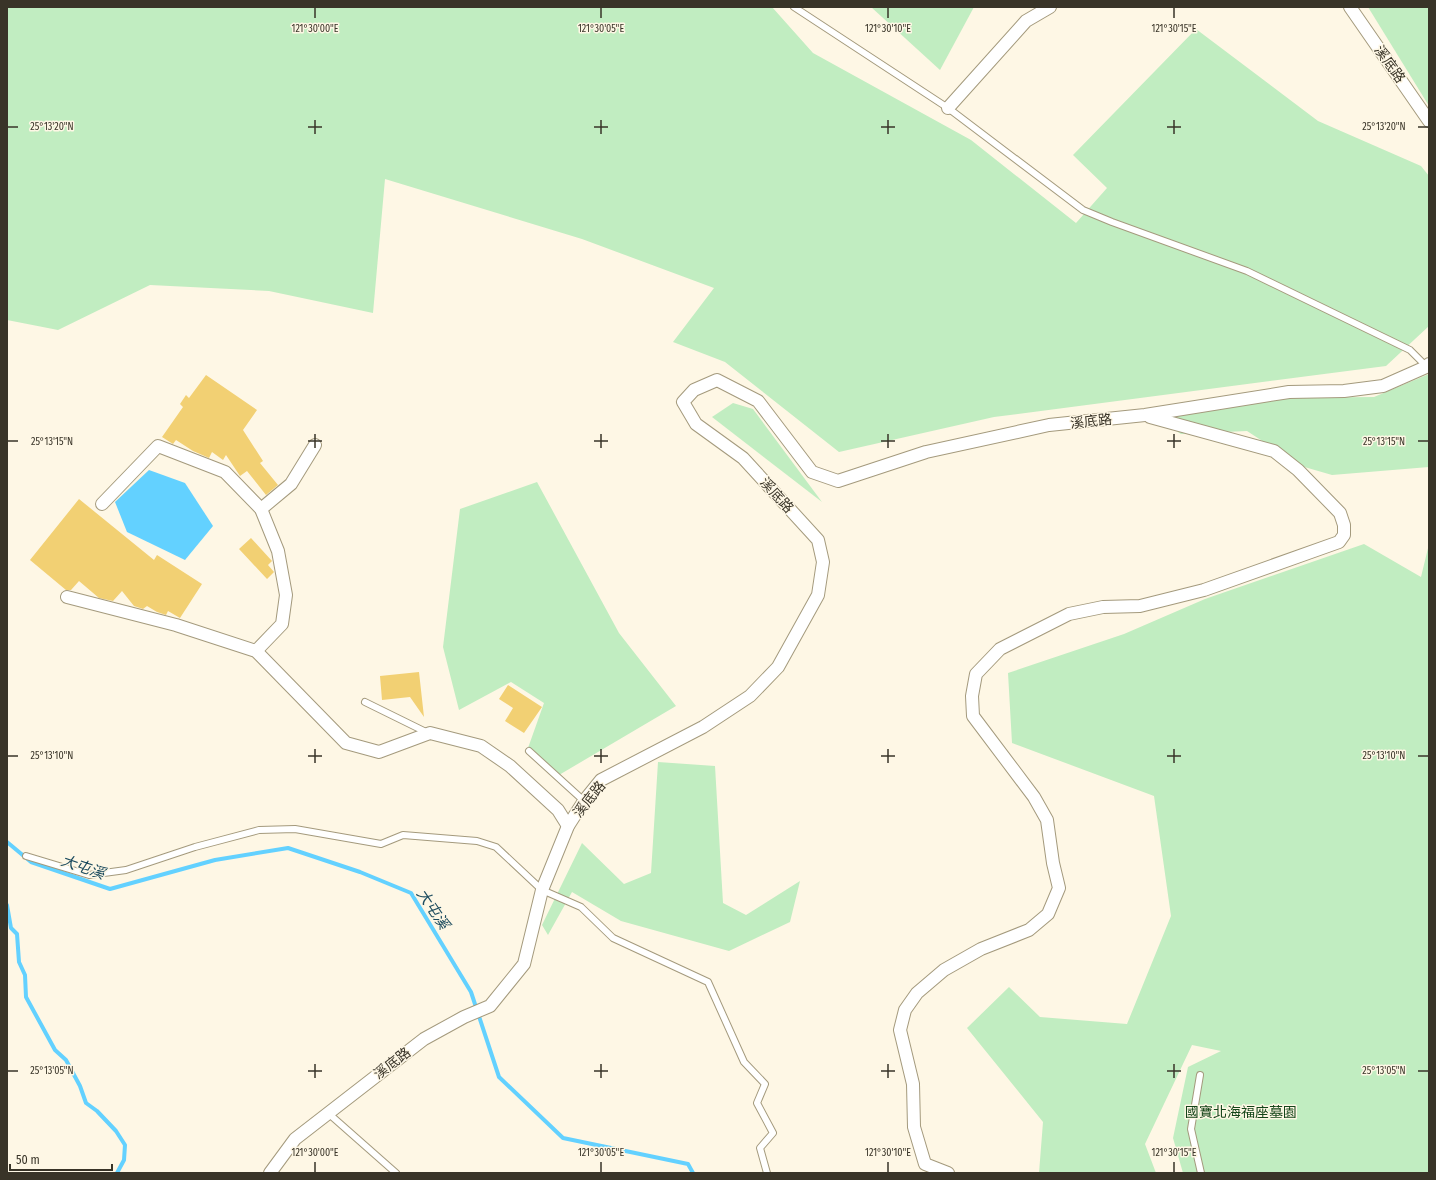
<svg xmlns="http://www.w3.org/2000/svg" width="1436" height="1180" font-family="'Fira Sans Condensed','Noto Sans TC',sans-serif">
<rect width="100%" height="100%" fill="#fef7e5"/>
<!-- green -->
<g fill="#c1edc1">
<polygon points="7,7 772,7 813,53 971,140 1076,223 1107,188 1073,155 1196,29 1318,121 1421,166 1429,176 1429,326 1386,366 994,417 839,452 725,362 673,342 714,288 582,239 385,179 373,313 269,291 150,285 58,330 7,320"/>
<polygon points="871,7 974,7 940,70"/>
<polygon points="1368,7 1429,7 1429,106"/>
<polygon points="1429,374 1429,467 1332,475 1301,466 1247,431 1181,434 1154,417 1268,398 1374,397"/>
<polygon points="733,403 753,409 822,502 712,417"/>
<polygon points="537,482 619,633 676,706 559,775 528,748 544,703 511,682 459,710 443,647 460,509"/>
<polygon points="1364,544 1421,577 1429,544 1429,1173 1183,1173 1173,1138 1188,1067 1221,1051 1192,1045 1145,1144 1156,1173 1039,1173 1043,1122 967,1028 1009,987 1040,1017 1127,1024 1171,916 1154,796 1012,743 1008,673 1124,634 1205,599"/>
<polygon points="658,762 715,766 723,903 746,915 800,881 790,922 729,951 621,921 572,892 548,935 542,925 582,843 624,884 651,873"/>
</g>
<!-- water -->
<polygon fill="#63d1ff" points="149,470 185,483 213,526 185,560 127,532 115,502"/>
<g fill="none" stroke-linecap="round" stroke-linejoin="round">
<!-- stream -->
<g stroke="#63d1ff" stroke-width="4">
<polyline points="7,842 31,862 110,889 215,860 288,848 360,872 411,893 471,992 499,1077 563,1138 688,1164 693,1173"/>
<polyline points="7,905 11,928 17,934 19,962 25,975 26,997 55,1050 66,1060 80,1086 86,1103 97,1111 116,1131 125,1145 124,1160 117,1173"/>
</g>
</g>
<!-- building -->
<g fill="#f2d073">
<polygon points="206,375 257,410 243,430 263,461 260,463 278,485 266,495 247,471 240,476 226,455 223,460 212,452 209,458 193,451 176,440 173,444 162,437 183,407 180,404 186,395 189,398"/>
<polygon points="79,499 154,560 157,555 202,584 180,618 168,611 166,615 157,612 147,606 143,609 134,606 122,591 113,601 99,598 79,581 71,590 66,590 30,560"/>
<polygon points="251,538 272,561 268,565 274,572 267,579 239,549"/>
<polygon points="419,672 424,717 410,697 382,700 380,676"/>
<polygon points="508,685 542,707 524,733 505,721 513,708 499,699"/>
</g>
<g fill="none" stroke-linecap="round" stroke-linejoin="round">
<defs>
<g id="service">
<polyline points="794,7 948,108 1083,210 1112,222 1247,271 1410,350 1427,367"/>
<polyline points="365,702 428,733"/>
<polyline points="529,751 584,801"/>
<polyline points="26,856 89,875 126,870 195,847 259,830 295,829 381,844 403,835 477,841 496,847 542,890 581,907 613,938 708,982 744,1062 765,1084 757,1103 773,1133 760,1148 767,1173"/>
<polyline points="1200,1075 1191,1129 1201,1173"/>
<polyline points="328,1113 396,1173"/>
</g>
<g id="minor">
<polyline points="1350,7 1429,121"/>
<polyline points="948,108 1026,21 1050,7"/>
<polyline points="102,504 158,446 225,472 261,509 278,551 286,595 282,624 256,651"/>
<polyline points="261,509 291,484 315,445"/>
<polyline points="67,597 176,625 256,651 346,743 379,752 430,733 481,746 510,766 558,810 568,826"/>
<polyline points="270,1173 295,1139 424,1039 464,1017 490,1006 524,964 542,890 568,826 584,801 601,780 703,727 750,696 778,667 818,595 823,562 818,540 743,458 696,424 683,402 694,390 717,380 758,401 812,472 838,481 926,452 1049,425 1145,415 1289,392 1344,391 1383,386 1426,367 1429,364"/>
<polyline points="948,1173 925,1164 914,1127 913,1084 900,1030 905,1010 917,993 944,970 981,949 1029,930 1048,914 1059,888 1053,863 1047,820 1034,797 973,716 972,696 976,674 1000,649 1069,614 1103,607 1140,606 1204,590 1339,542 1344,535 1344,525 1340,513 1298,470 1274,451 1150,417"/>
</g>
</defs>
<!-- service casing -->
<use href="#service" stroke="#a49a7d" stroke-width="8"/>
<!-- minor casing -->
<use href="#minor" stroke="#a49a7d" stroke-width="14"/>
<!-- service -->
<use href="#service" stroke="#fff" stroke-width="6"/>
<!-- minor -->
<use href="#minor" stroke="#fff" stroke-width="12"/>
</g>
<!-- ticks -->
<path fill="none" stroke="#393428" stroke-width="1.5" d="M315,8V18M601,8V18M888,8V18M1174,8V18M315,120V134M601,120V134M888,120V134M1174,120V134M8,127H18M308,127H322M594,127H608M881,127H895M1167,127H1181M1418,127H1428M315,434V448M601,434V448M888,434V448M1174,434V448M8,441H18M308,441H322M594,441H608M881,441H895M1167,441H1181M1418,441H1428M315,749V763M601,749V763M888,749V763M1174,749V763M8,756H18M308,756H322M594,756H608M881,756H895M1167,756H1181M1418,756H1428M315,1064V1078M601,1064V1078M888,1064V1078M1174,1064V1078M8,1071H18M308,1071H322M594,1071H608M881,1071H895M1167,1071H1181M1418,1071H1428M315,1162V1172M601,1162V1172M888,1162V1172M1174,1162V1172"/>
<g text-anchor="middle" stroke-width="3" stroke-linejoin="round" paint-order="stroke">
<!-- street labels -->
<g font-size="14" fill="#393428" stroke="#fef7e5">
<text transform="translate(1390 64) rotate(55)" y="5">溪底路</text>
<text transform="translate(1091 421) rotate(-6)" y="5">溪底路</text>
<text transform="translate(777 495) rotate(48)" y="5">溪底路</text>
<text transform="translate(589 799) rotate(-51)" y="5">溪底路</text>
<text transform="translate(392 1063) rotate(-37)" y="5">溪底路</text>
</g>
<!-- park labels -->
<g font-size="14" fill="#144519" stroke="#fef7e5">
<text x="1241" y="1117">國寶北海福座墓園</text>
</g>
<!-- water labels -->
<g font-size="15" font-style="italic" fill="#1c4b5e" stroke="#fef7e5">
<text transform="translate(83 867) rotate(19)" y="5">大屯溪</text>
<text transform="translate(433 909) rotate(56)" y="5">大屯溪</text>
</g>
</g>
<g font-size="10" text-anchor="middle" fill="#393428" stroke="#fef7e5" stroke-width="3" stroke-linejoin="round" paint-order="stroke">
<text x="315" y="32">121°30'00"E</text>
<text x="601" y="32">121°30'05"E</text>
<text x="888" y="32">121°30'10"E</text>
<text x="1174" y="32">121°30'15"E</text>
<text x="52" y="130">25°13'20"N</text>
<text x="1384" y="130">25°13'20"N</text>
<text x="52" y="445">25°13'15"N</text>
<text x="1384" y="445">25°13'15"N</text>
<text x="52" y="759">25°13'10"N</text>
<text x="1384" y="759">25°13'10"N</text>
<text x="52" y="1074">25°13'05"N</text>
<text x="1384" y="1074">25°13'05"N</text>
<text x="315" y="1156">121°30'00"E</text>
<text x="601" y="1156">121°30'05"E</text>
<text x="888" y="1156">121°30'10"E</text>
<text x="1174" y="1156">121°30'15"E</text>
</g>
<!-- border -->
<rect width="1436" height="1180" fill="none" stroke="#393428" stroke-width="16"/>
<!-- scale -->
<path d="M10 1164v6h102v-6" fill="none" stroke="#393428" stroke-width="2"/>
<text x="16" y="1164" font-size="12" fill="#393428" stroke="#fef7e5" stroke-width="3" paint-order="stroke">50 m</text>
</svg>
